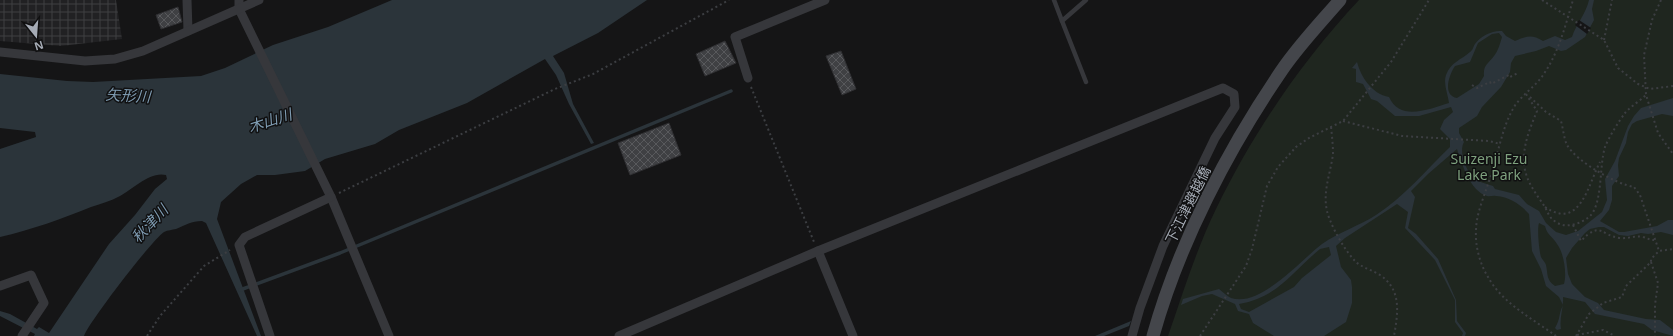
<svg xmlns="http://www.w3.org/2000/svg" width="1673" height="336" font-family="'Noto Sans','Noto Sans JP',sans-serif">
<defs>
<pattern id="industrial-grid" width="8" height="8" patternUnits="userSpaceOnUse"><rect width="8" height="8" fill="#212123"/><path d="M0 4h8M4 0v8" fill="none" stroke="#3e3f41"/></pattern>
<pattern id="building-cross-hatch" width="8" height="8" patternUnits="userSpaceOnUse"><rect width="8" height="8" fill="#3f4043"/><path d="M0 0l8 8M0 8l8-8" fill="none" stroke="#58595c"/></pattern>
</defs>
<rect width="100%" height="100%" fill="#151516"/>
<!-- industrial -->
<polygon fill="url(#industrial-grid)" points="0,0 116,0 122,39 61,46 0,41"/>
<!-- park -->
<path fill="#1f261f" d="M1359,0H1673V336H1168C1183,293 1196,250 1216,209C1253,133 1301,62 1359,0Z"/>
<!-- water -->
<g fill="#2b343a" fill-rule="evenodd">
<path d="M392,0H647L598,33L553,56L564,73L573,104L594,143L591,144L569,104L556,75L545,59L467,103L399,130L375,144L325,159L305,171L275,175H257L241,184L221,202L217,219L261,336H257L206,223L202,221C191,221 186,225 176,229C172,230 168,230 164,232C152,240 89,322 84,336H34L35,334L0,316V311L10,314L37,329L39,327L49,333L109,244L135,215L155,189L167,179L166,175C150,171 133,189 120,196C111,201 100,204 91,207C61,219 31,230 0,237V149L36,137L35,132L0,128V74L67,81L93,82L201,76L225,68L273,45L328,27Z"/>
<path d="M1589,0H1594L1592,9L1594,20L1585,37L1566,50L1561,51L1549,46L1536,51L1515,56L1511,63L1510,72L1501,87L1482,107L1477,116L1459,128V133L1464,142C1458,152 1467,175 1478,181C1482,183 1488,184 1493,186L1495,189L1519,195L1527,204L1539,211L1546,223L1556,232L1566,235L1578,231L1602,212L1607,200L1605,179L1615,161L1628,126L1634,116L1641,108L1673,98V116L1662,114L1637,121L1632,124L1628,132L1626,143L1619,158L1618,165L1619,176L1612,186V200L1609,210L1600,221L1619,232H1624L1657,226L1668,220H1673V235L1661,232L1648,234L1641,233L1628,236L1619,235L1604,227H1599L1590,229L1585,233L1572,248L1566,258L1568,274L1572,284L1585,297L1598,303L1604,310L1646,319L1660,320L1673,330V336L1652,330L1644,324L1595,314L1585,302L1563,297C1564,307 1559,318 1561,329L1557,330L1555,328C1561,318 1558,315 1563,305L1559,297L1546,286L1541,269L1532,251L1529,214C1520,204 1510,197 1496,196C1493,195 1490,197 1487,196C1470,191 1462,164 1457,149L1428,174L1411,191L1415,197L1408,228L1416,234L1438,259L1456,300L1457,321L1466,333L1465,336H1462L1463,333L1455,322V300L1435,260L1405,228L1408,212L1397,204L1345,238L1336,246L1341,267L1351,280L1352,287V303L1346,322L1324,336H1274L1253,323L1249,314L1238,311L1235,304L1212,294L1202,296L1181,305L1183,299L1219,289C1223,292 1227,296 1231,298C1260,308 1301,260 1322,244C1339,232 1359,226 1376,215C1403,198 1427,169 1450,147V139L1440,129L1444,120L1453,112L1451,107L1419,116H1395L1377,101L1371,99L1363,84L1356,82V69L1352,68L1357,62C1361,77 1372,94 1389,97C1400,122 1429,109 1449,103C1448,94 1443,84 1446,75C1451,62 1461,60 1470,52C1473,50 1473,47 1475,44C1480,36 1493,30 1502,31L1506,36L1515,41C1526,36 1532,34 1543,41L1555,36L1565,40L1572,37C1576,24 1586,14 1589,0ZM1499,33L1502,37C1500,44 1498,51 1494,56C1488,64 1483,65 1484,76L1479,84L1457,98C1442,95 1449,75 1455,66L1470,62L1478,43L1492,34ZM1539,223L1545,226C1547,235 1553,237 1557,244C1564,253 1567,274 1564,284L1555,286C1546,280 1548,274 1546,265C1545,262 1542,259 1541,257C1539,250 1537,229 1539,223ZM1329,247L1331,255L1302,278L1294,287L1249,312L1241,309L1239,304C1277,298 1292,272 1320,249Z"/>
<polygon points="1131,321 1129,326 1104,336 1095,336"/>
</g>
<!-- pier -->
<polygon fill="#151516" points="1579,20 1591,28 1587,34 1575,25"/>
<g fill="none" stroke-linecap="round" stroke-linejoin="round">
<!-- stream -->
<polyline stroke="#2b343a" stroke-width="3.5" points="240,290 340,253 731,91"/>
</g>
<!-- building -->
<g fill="url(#building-cross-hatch)" stroke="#2f2f32">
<polygon points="178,7 182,22 161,29 156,15"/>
<polygon points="725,41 736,63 705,76 696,54"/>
<polygon points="841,51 856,89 842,95 826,56"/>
<polygon points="669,123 681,155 630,175 618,143"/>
</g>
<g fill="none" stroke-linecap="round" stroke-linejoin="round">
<!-- path -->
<g stroke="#3c3e42" stroke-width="2" stroke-dasharray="2 3" stroke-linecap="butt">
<polyline points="1542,0 1604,40 1618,68 1638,84 1650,89 1673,86"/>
<polyline points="1661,0 1652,20 1644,55 1646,95 1658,133 1673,154"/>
<polyline points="1604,40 1612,0"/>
<polyline points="1472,85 1477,88 1490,82 1491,84 1509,75 1510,77 1518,73"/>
<polyline points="751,87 814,242"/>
<path d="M1526,94L1537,111C1531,126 1524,142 1524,158C1523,178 1535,192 1545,207C1548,213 1550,219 1556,222C1566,229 1580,224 1589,217C1603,205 1599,166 1605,147C1609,137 1619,121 1625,113C1631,106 1640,101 1646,95"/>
<path d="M1530,97L1546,112L1561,121C1563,128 1564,139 1567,145C1577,162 1616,184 1634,187L1640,195L1659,251"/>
<polyline points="1343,121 1402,136 1489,141 1500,144"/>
<path d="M1331,127C1332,136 1333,145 1333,154C1330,177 1320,197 1330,220C1335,233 1346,252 1356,262C1363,268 1372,270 1380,275C1402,290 1398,313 1394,336"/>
<polyline points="339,193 555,89 593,74 729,0"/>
<path d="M1545,207C1580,231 1588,185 1600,162"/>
<path d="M1573,225L1581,241C1601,220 1601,236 1620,238C1628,239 1635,235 1643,237C1648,238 1649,240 1654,240"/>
<polyline points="1651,262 1658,283 1655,305 1655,336"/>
<polyline points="1577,335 1603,330 1615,336"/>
<polyline points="147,336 160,316 204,266 230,250"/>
<polyline points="1200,336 1246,266 1252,249 1267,186 1278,167 1296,147 1309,138 1343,121 1391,62 1429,0"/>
<path d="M1556,336C1533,319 1502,303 1488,277C1480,264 1475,246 1476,231C1476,214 1484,197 1489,181C1498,157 1501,129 1514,107C1521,96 1533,88 1541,78C1558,55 1565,27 1573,0"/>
<polyline points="1576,336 1589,314 1603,303 1622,297 1626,286 1651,262 1651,259 1659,251 1673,249"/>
</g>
<!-- lane -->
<g stroke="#36373b" stroke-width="4.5">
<polyline points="1054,0 1062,21"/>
<polyline points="1086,0 1062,21 1086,82"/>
</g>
<!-- street -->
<g stroke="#36373b" stroke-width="9">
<polyline points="187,0 188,31"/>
<polyline points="239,0 239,9 331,197 389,336"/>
<polyline points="0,52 85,61 115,59 143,51 259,0"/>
<polyline points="748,78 735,37 825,0"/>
<polyline points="818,251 853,336"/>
<polyline points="0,286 31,275 44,303 22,336"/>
<polyline points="270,336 239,245 245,237 331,197"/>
<polyline points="619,336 818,251 1223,88 1234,94 1235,107 1215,138 1163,246 1140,308 1132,336"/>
</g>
<!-- secondary -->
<path stroke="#44464b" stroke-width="13" d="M1153,336C1179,243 1228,149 1282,70C1299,45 1321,22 1340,0"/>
</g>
<g text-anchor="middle" stroke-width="3" stroke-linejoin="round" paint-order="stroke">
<!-- park labels -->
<g font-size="14" fill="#7ea17e" stroke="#101011">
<text x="1489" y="164">Suizenji Ezu<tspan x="1489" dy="16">Lake Park</tspan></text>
</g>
<!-- street labels -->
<g font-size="14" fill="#a6acb6" stroke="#101011">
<text transform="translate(1188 205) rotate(-64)" y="5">下江津避越僑</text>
</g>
<!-- water labels -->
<g font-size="15" font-style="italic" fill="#7e9bb1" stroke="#101011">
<text transform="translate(128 96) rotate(3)" y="5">矢形川</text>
<text transform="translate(270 121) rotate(-18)" y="5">木山川</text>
<text transform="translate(150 224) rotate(-47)" y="5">秋津川</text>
</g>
</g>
<!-- north arrow -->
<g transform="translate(36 36) rotate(163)" stroke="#101011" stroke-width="3" paint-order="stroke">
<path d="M0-3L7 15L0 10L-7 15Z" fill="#a6acb6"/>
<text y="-6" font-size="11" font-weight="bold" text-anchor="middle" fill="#a6acb6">N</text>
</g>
</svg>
